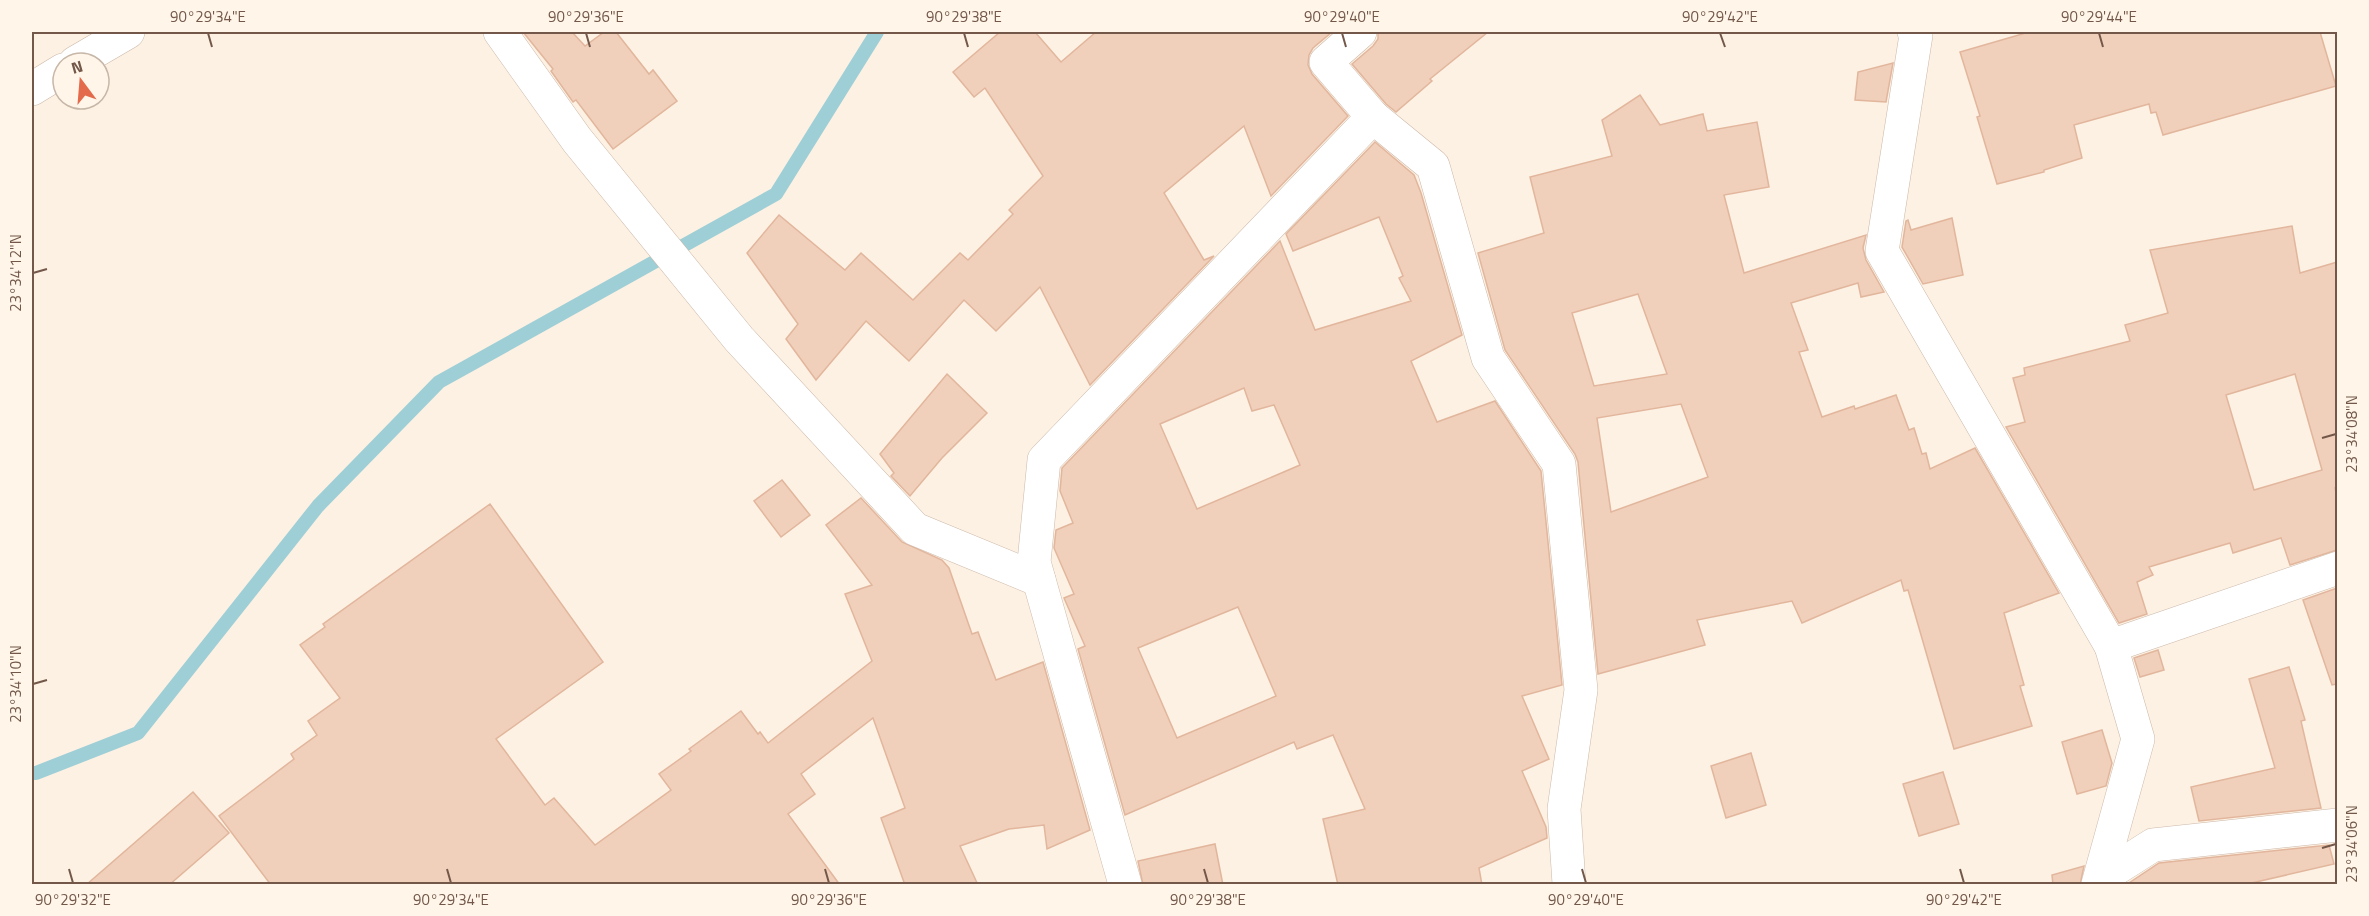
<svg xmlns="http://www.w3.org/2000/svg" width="2369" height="916" font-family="'Titillium Web',sans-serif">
<rect width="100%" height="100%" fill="#fcf1e3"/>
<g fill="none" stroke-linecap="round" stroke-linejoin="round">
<!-- stream -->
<polyline stroke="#9eced6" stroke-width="14" points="32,773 36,773 138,733 318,506 439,382 776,194 877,32"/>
</g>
<!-- building -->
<g fill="#f0cfbb" stroke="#e2b69c" stroke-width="1.5" fill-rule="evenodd">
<polygon points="523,32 572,32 585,46 604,32 616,32 649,74 653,70 677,101 613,149 576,100 573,102 551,71 553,69"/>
<polygon points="1000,32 1035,32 1061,62 1096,32 1332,32 1313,48 1309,55 1308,65 1312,74 1348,116 1271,196 1244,126 1164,193 1204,260 1214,256 1090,385 1040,287 996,331 964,300 909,361 866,321 816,380 786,339 798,324 747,253 779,215 845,270 861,253 913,300 960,253 968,260 1013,214 1009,210 1043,176 985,88 974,97 953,72"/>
<polygon points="1378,32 1488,32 1430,79 1432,81 1396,112 1386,104 1352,64 1373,46 1378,39"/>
<polygon points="2029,32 2320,32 2336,86 2163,135 2156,112 2151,113 2149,104 2074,125 2082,158 2044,170 2044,172 1997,184 1977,117 1980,116 1960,52"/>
<polygon points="1893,63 1886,102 1855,100 1858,72"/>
<path d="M1640,95L1660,125L1703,114L1707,131L1757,122L1769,187L1724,195L1744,273L1866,235L1863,248L1866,260L1884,292L1861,297L1858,283L1791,303L1808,350L1799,352L1822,417L1854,406L1855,409L1896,395L1909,430L1914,428L1922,454L1926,453L1930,469L1975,448L2059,593L2004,613L2024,685L2020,686L2032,726L1954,749L1908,590L1904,591L1901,580L1802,623L1792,601L1697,620L1705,645L1598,674L1578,462L1575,454L1505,350L1478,253L1544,233L1530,177L1612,156L1602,120ZM1638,294L1667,374L1594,386L1572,313ZM1681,404L1708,477L1611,512L1597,418Z"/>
<path d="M1375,142L1414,175L1421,193L1462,335L1411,361L1437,422L1495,401L1541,471L1562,685L1522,696L1549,759L1522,771L1546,827L1547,838L1479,868L1482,885H1338L1323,819L1365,809L1333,735L1297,749L1294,742L1125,815L1078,649L1085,646L1064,598L1074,594L1054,548L1056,530L1073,523L1060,491L1062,468L1280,241L1315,330L1411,301L1399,278L1403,276L1379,217L1293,251L1286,234ZM1244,388L1252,411L1274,405L1300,465L1197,509L1160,424ZM1238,607L1276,696L1177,738L1138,648Z"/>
<polygon points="1952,218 1963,275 1923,284 1902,247 1906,221 1908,220 1911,230"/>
<path d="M2292,226L2300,273L2337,262V488H2335L2337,496V550L2290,565L2281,538L2233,553L2230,543L2149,567L2153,575L2137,582L2147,614L2119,623L2006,427L2025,422L2013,378L2025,375L2024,368L2130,341L2125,325L2168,313L2150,250ZM2295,374L2322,470L2254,490L2226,395Z"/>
<polygon points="947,374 987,413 942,458 910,496 891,476 894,473 880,454"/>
<polygon points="782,480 810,515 781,537 754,501"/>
<polygon points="861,498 902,542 942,560 949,568 972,634 978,632 996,680 1043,662 1090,830 1047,849 1044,825 1009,829 960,846 978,885 905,885 881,818 905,808 873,718 801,774 815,794 788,814 840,885 271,885 219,816 294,759 291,754 317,735 308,721 340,698 300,645 325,627 323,624 490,504 603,662 496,739 545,805 554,798 595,845 671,790 659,774 691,751 689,749 741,711 758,734 760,732 768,743 872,661 845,594 872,585 826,525"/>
<polygon points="2337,588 2337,684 2332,685 2303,600"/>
<polygon points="2158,650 2164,670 2140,677 2134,658"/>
<polygon points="2289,667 2305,720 2301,721 2321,808 2199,821 2191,787 2275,768 2249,679"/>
<polygon points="2102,730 2112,763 2106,786 2077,794 2062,742"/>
<polygon points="1751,753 1766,805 1726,818 1711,766"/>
<polygon points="1943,772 1959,824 1919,836 1903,784"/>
<polygon points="193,792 229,833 169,885 86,885"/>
<polygon points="1215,844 1223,885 1143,885 1138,861"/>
<polygon points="2329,845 2334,864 2243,885 2126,885 2159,863"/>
<polygon points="2084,866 2080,885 2053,885 2052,875"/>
</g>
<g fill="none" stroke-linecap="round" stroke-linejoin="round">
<defs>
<g id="minor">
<polyline points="500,32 577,140 739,339 915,529 1039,580"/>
<polyline points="1914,32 1916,35 1882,251 2111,646 2338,568"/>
<polyline points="75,63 128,32"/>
<polyline points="32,89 63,70"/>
<polyline points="1373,117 1433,166 1488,358 1559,464 1581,690 1564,809 1569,884"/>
<polyline points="2101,878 2153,845 2338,825"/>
<polyline points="1125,884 1034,562 1044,460 1373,117 1326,62 1360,32"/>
<polyline points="2098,884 2138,739 2111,646"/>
</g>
</defs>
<!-- minor casing -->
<use href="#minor" stroke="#cdb9aa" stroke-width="34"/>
<!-- minor -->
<use href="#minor" stroke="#fff" stroke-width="33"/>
</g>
<!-- ticks -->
<path fill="none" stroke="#73584a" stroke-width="2" d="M208,33L212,47M586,33L590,47M964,33L968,47M1342,33L1346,47M1720,33L1725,47M2099,33L2103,47M33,273L47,269M2322,438L2336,434M33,684L47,680M2322,848L2336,844M69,869L73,883M447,869L451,883M825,869L829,883M1204,869L1208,883M1582,869L1586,883M1960,869L1964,883"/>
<!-- border -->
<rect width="2369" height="916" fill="none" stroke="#fff6e9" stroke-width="66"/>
<!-- north arrow -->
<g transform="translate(81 81) rotate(344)"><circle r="28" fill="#fff6e9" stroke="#c7b7a9" stroke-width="1.5"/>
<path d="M0-4.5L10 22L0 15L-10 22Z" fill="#e36a4a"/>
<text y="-9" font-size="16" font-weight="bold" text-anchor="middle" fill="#73584a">N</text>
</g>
<rect x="33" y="33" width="2303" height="850" fill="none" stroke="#73584a" stroke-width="2"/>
<g font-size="15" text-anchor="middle" fill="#73584a">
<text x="208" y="22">90°29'34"E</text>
<text x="586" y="22">90°29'36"E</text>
<text x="964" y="22">90°29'38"E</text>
<text x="1342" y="22">90°29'40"E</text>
<text x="1720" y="22">90°29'42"E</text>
<text x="2099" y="22">90°29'44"E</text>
<text transform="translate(16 273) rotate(-90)" y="5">23°34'12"N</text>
<text transform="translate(2352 434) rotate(-90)" y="5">23°34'08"N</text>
<text transform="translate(16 684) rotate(-90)" y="5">23°34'10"N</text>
<text transform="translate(2352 844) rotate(-90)" y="5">23°34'06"N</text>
<text x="73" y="905">90°29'32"E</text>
<text x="451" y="905">90°29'34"E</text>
<text x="829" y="905">90°29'36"E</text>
<text x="1208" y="905">90°29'38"E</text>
<text x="1586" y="905">90°29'40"E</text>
<text x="1964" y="905">90°29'42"E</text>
</g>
</svg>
